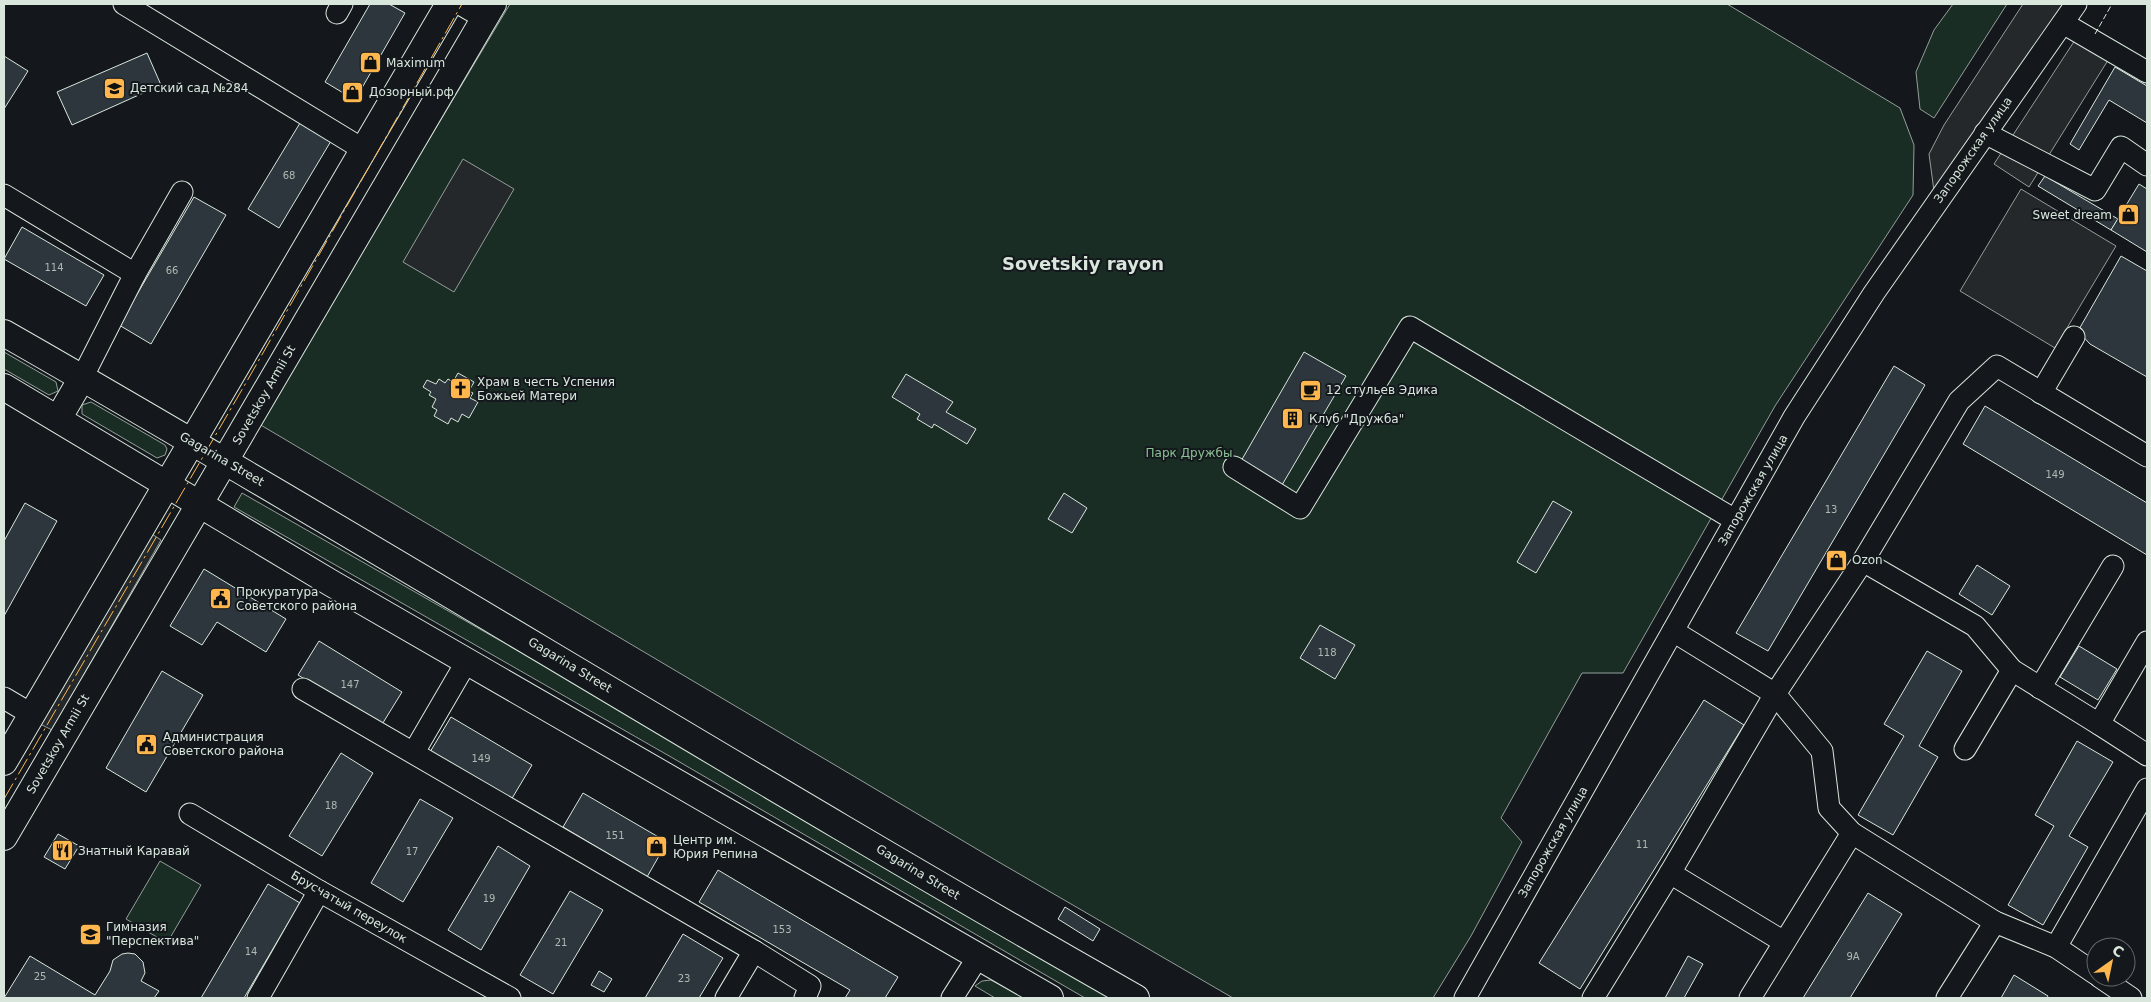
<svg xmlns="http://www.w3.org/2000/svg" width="2151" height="1002" font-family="'DejaVu Sans',sans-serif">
<rect width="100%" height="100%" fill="#14181c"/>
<!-- green -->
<g fill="#1a2d24" stroke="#939e99">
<polygon points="510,4 1727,4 1900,108 1914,145 1913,195 1775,406 1623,673 1582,673 1501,818 1522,842 1471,936 1433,998 1233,998 997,861 259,424"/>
<polygon points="1953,4 2007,4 1934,118 1920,109 1916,72 1934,30"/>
<polygon points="4,352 56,382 58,391 49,395 4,369"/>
<polygon points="91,402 165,445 167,449 165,455 157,458 82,414 82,405"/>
<polygon points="242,493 679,743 1116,998 1085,998 671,757 234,507"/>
<polygon points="160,861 201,885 167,943 126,919"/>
<polygon points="991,980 1024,998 995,998 975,986 982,981"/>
</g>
<!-- parking -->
<g fill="#24282b" stroke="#939e99">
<polygon points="2023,4 2063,4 1934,191 1929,154 1944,125"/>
<polygon points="2077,37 2110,57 2029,187 1994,164"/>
<polygon points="463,159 514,189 454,292 403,262"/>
<polygon points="2021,189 2116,246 2055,348 1960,291"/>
<polygon points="149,532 161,540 52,730 38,723"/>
</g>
<!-- building -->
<g fill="#2c363c" stroke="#d8e6dc">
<polygon points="370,4 389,4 405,13 355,100 325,82"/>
<polygon points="147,53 161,85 72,125 57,92"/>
<polygon points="4,56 28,71 4,109"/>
<polygon points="2115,67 2147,86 2147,123 2109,100 2079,150 2070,144"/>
<polygon points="300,123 331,141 279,228 248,209"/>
<polygon points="2045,176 2118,219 2111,230 2038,186"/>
<polygon points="2139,184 2147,189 2147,252 2111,230"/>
<polygon points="194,197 226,215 151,344 119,325"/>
<polygon points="22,227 104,275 86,306 4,259"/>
<polygon points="2121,256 2147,271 2147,377 2090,344 2078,331"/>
<polygon points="1304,352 1346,376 1282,485 1241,461"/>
<polygon points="1894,366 1925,385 1768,651 1736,633"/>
<polygon points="458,373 474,382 469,391 473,393 470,398 478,402 469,418 462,414 458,422 451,418 448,424 434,416 437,410 432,407 436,399 429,395 431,392 423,387 427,380 436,384 439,379 445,383 448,379 453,382"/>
<polygon points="906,374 953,402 946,412 976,429 967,444 934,424 932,428 917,419 920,414 892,397"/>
<polygon points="1985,406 2147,503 2147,555 1963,444"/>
<polygon points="1064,493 1087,508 1072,533 1048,519"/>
<polygon points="1553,501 1572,512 1536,573 1517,562"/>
<polygon points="25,503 57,521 4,616 4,541"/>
<polygon points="1977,565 2010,586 1992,615 1959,594"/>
<polygon points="204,569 286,619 266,652 217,622 202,645 170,626"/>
<polygon points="1320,625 1355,645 1335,679 1300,658"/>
<polygon points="319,641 402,692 381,726 298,675"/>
<polygon points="2079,646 2117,669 2098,700 2060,677"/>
<polygon points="1927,651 1962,671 1919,746 1938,757 1893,835 1858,815 1904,736 1884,724"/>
<polygon points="162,671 203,695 146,792 106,768"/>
<polygon points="1704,700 1744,725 1580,989 1539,963"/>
<polygon points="451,717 532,765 511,800 430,752"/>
<polygon points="2077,741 2113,762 2069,836 2088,847 2043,925 2008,905 2054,826 2035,815"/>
<polygon points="341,753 373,773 322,856 289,836"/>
<polygon points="583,793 667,842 647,877 563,827"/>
<polygon points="420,799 453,818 403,902 371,883"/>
<polygon points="58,834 79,846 65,869 44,857"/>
<polygon points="498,846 530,866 481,950 448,930"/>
<polygon points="718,870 898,977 885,998 845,998 850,990 699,902"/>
<polygon points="268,884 300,903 244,998 201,998"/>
<polygon points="570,891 603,910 553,994 520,975"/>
<polygon points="1868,893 1902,914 1850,998 1803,998"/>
<polygon points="1065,907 1100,929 1093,941 1058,919"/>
<polygon points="683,934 723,958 699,998 645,998"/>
<polygon points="128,953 135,954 143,962 145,973 141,981 159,991 154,998 4,998 30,956 95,995 110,971 113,960 122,954"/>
<polygon points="1688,956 1703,964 1684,998 1665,998"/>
<polygon points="599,971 612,979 604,992 591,985"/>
<polygon points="2014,975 2048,996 2047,998 2001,998"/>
</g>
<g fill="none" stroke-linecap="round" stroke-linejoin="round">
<defs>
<g id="minor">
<polyline points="124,4 364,150"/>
<polyline points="460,4 484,18"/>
<polyline points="337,13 342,4"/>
<polyline points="2063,23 2147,72"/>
<polyline points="1985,133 2095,190 2121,147 2147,165"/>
<polyline points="4,195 135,274"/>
<polyline points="82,378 135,274 182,192"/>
<polyline points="2041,393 2074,337"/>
<polyline points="1234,467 1300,508 1410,327 1735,520"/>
<polyline points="1863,561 1959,401 1997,366 2147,456"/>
<polyline points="1673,631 1775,694 1822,751 1829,808 1852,833 1995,922 2056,947 2096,974"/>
<polyline points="2040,688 2113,566"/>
<polyline points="303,689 754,951 810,986 805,998"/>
<polyline points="4,698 31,714"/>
<polyline points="2099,724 2147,755"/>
<polyline points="1965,749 2012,670"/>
<polyline points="414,752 467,661"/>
<polyline points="190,814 319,891 510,998"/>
<polyline points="1670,873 1784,942"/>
<polyline points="2056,947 2147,789"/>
<polyline points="2100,977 2131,998"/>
<polyline points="258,998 319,891"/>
<polyline points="726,998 754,951"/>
<polyline points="952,998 978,957"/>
<polyline points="1465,998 1794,417 1874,293 2076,4"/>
<polyline points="1593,998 1670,873 1775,694 1863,561 1975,626 2012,670 2099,724 2147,642"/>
<polyline points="1750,998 1852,833"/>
<polyline points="1947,998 1995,922"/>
</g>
<g id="major">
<path d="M4,333C384,550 755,782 1136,998"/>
<polyline points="4,387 331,583 1050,998"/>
<polyline points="58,419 82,378"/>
<polyline points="4,762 449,4"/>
<polyline points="4,837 493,4"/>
</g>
</defs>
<!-- minor casing -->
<use href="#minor" stroke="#d8e6dc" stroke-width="23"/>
<!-- major casing -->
<use href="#major" stroke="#d8e6dc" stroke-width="28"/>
<!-- minor -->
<use href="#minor" stroke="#14181c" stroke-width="21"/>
<!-- major -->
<use href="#major" stroke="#14181c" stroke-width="26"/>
<!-- fence -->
<polyline stroke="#d8e6dc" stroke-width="1" stroke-dasharray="6 2.5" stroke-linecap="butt" points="2095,34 2112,4"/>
<!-- power -->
<polyline stroke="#ffb74d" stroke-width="1" stroke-dasharray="18 4 2.5 4" stroke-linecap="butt" points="4,799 247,381 462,4"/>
</g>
<!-- icons -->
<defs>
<symbol id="shop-square" viewBox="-11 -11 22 22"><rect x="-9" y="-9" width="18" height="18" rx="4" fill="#ffb74d" stroke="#14181c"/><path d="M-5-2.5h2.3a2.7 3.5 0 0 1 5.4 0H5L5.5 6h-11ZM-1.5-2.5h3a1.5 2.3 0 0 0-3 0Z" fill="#111"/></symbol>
<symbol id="school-square" viewBox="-11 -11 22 22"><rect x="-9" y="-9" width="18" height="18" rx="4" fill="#ffb74d" stroke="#14181c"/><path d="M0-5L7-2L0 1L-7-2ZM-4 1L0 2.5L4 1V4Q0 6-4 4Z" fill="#111"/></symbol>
<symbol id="church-square" viewBox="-11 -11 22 22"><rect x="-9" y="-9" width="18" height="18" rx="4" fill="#ffb74d" stroke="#14181c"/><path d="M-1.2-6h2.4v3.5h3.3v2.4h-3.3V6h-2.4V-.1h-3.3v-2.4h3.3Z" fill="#111"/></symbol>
<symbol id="cafe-square" viewBox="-11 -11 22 22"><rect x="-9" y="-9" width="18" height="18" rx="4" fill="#ffb74d" stroke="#14181c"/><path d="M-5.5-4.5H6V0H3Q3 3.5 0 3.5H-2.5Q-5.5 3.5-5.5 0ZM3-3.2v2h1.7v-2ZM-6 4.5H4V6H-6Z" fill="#111"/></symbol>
<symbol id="building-square" viewBox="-11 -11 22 22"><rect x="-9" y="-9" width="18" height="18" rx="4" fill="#ffb74d" stroke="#14181c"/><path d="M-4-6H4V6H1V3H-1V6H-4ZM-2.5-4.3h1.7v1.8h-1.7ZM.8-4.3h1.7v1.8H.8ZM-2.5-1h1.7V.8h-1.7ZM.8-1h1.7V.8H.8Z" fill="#111"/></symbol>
<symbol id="civic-square" viewBox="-11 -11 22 22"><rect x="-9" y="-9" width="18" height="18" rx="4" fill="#ffb74d" stroke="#14181c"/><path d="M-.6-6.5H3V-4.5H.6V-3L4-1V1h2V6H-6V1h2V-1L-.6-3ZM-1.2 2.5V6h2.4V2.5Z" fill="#111"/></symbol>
<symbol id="restaurant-square" viewBox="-11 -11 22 22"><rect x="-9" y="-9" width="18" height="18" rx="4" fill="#ffb74d" stroke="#14181c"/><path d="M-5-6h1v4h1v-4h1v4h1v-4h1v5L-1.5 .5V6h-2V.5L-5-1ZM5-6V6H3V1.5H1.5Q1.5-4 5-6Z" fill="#111"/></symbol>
</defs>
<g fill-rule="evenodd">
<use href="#shop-square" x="358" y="50" width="25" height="25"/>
<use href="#school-square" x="102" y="76" width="25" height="25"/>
<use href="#shop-square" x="340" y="80" width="25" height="25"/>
<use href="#shop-square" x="2116" y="202" width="25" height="25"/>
<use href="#church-square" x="448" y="376" width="25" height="25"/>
<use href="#cafe-square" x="1298" y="378" width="25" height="25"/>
<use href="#building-square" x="1280" y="406" width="25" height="25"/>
<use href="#shop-square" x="1824" y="548" width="25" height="25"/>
<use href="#civic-square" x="208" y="586" width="25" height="25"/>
<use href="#civic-square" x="134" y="732" width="25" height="25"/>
<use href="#shop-square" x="644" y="834" width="25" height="25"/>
<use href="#restaurant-square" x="50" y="838" width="25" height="25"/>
<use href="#school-square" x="78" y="922" width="25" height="25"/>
</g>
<g text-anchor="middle" stroke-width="4" stroke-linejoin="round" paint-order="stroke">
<!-- number labels -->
<g font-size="10" fill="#adbab4">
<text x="289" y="179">68</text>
<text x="54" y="271">114</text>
<text x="172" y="274">66</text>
<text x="2055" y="478">149</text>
<text x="1831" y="513">13</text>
<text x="1327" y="656">118</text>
<text x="350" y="688">147</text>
<text x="481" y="762">149</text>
<text x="331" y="809">18</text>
<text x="615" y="839">151</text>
<text x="1642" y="848">11</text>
<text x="412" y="855">17</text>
<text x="489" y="902">19</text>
<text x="782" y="933">153</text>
<text x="561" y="946">21</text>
<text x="251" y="955">14</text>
<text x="1853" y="960">9А</text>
<text x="40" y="980">25</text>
<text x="684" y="982">23</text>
</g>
<!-- poi labels -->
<g font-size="12" fill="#d8e6dc" stroke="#14181c" text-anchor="start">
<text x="386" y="67">Maximum</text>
<text x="130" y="92">Детский сад №284</text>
<text x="369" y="96">Дозорный.рф</text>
<text x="2112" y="219" text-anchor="end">Sweet dream</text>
<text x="477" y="386">Храм в честь Успения<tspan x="477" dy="14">Божьей Матери</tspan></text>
<text x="1326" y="394">12 стульев Эдика</text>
<text x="1309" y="423">Клуб "Дружба"</text>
<text x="1852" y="564">Ozon</text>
<text x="236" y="596">Прокуратура<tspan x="236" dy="14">Советского района</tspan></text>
<text x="163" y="741">Администрация<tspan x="163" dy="14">Советского района</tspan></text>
<text x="673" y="844">Центр им.<tspan x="673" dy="14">Юрия Репина</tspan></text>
<text x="78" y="855">Знатный Каравай</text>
<text x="106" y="931">Гимназия<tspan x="106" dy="14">"Перспектива"</tspan></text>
</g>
<!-- street labels -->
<g font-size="12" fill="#d8e6dc" stroke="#14181c">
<text transform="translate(1973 150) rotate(-55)" y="4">Запорожская улица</text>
<text transform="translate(264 395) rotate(-60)" y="4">Sovetskoy Armii St</text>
<text transform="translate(222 459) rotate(30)" y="4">Gagarina Street</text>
<text transform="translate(1753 490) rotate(-60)" y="4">Запорожская улица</text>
<text transform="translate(570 665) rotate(31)" y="4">Gagarina Street</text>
<text transform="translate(58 744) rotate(-60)" y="4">Sovetskoy Armii St</text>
<text transform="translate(1553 842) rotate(-60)" y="4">Запорожская улица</text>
<text transform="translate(918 872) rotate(31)" y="4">Gagarina Street</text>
<text transform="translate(349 907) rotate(30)" y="4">Брусчатый переулок</text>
</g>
<!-- park labels -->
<g font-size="12" fill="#8ac095" stroke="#14181c">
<text x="1189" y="457">Парк Дружбы</text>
</g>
<!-- district labels -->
<g font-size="18" font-weight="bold" fill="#d8e6dc" stroke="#14181c">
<text x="1083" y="270">Sovetskiy rayon</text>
</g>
</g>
<!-- border -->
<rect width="2151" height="1002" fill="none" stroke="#d8e6dc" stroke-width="10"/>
<!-- north arrow -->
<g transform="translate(2111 962) rotate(33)"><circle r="24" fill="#14181c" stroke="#626a69"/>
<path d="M0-4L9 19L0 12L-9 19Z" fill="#ffb74d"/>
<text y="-8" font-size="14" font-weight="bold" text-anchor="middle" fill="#d8e6dc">С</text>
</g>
</svg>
